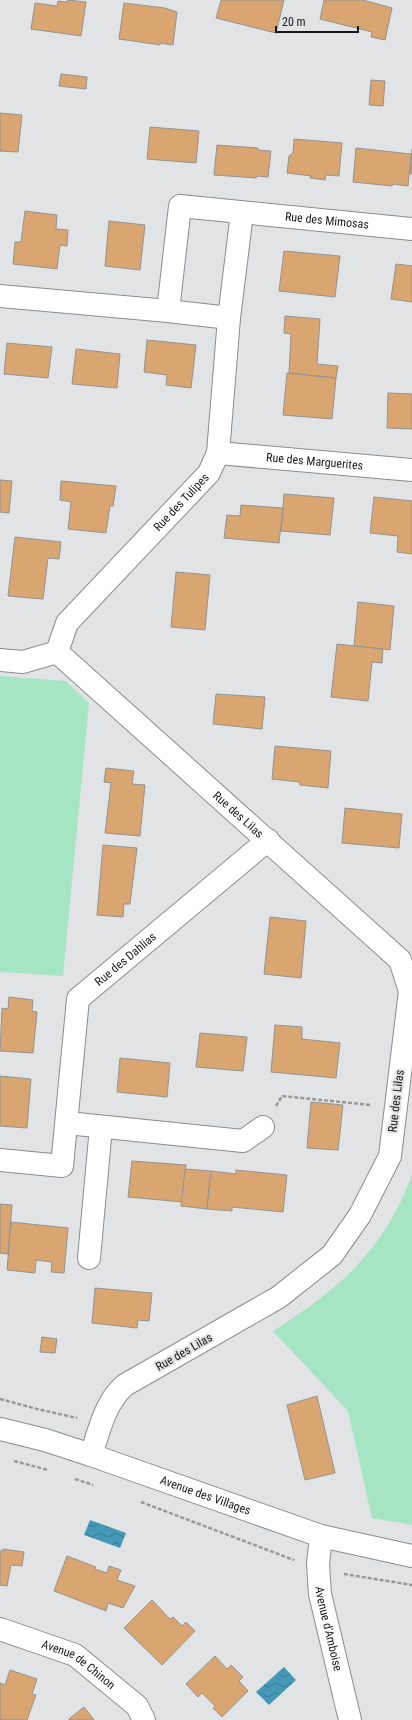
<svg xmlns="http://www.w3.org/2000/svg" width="412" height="1720" font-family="'Roboto Condensed',sans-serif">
<defs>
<pattern id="water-waves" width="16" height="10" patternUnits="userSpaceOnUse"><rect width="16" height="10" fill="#4599b7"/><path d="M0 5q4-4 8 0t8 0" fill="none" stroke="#397c94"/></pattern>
</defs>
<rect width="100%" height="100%" fill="#e2e3e5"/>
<!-- green -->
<g fill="#a6e5c4">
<polygon points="0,676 66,681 89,703 63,976 0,972"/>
<path d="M412,1174V1525L372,1518L348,1411L273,1331C339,1289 385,1250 412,1174Z"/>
</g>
<!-- water -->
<g fill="url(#water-waves)">
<polygon points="90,1520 126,1533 120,1548 84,1535"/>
<polygon points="284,1667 296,1680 269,1705 256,1692"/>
</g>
<!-- building -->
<g fill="#d9a671" stroke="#949392">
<polygon points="68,0 86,2 81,36 31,29 35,3 57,6 58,1 67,2"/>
<polygon points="221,0 284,0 276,33 216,18"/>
<polygon points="324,0 363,0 392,8 385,40 371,37 372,32 320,19"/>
<polygon points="124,3 165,8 177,12 173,45 160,43 160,45 119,39"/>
<polygon points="61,74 87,77 86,89 59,86"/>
<polygon points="371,80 385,81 383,106 369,105"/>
<polygon points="0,113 22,115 18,152 0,151"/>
<polygon points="150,127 199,131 196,163 147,159"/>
<polygon points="294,139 342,143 339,176 326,175 325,180 310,178 311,176 287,173 289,156 293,153"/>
<polygon points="217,145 258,148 258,150 271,151 268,177 257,176 256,178 214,175"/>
<polygon points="356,148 411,154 408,186 393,184 392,186 353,182"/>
<polygon points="412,149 412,174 410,174"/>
<polygon points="25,211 57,215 56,229 68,230 67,246 60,245 57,269 13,264 15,242 21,242"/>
<polygon points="109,221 145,225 140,270 105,266"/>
<polygon points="284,251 340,256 335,297 279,291"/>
<polygon points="396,264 412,266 412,302 391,299"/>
<polygon points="285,316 320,319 317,364 338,366 336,378 289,373 291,334 284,333"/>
<polygon points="147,340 196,345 191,388 166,385 167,375 144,372"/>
<polygon points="7,343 52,347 48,378 4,374"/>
<polygon points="76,349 120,354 117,388 72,384"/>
<polygon points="287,373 336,378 332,419 283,415"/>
<polygon points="388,393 412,394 412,429 387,428"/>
<polygon points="0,480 12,481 9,513 0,512"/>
<polygon points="61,481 116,486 113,506 110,506 106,533 68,529 71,502 60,500"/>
<polygon points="284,494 334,498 330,535 281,531"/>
<polygon points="374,497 412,501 412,554 397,552 398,536 370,533"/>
<polygon points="241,505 283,508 279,543 224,538 227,515 240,516"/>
<polygon points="15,537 61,542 59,559 48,558 43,599 8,596"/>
<polygon points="176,572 210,575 205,630 171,627"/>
<polygon points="358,602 394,606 390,650 354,646"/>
<polygon points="337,644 383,649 382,663 372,662 368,701 331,697"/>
<polygon points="216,694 265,697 262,729 213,724"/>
<polygon points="275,746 331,751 328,788 300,785 299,782 272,779"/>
<polygon points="106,768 134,771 132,784 145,785 140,836 105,833 111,783 104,782"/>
<polygon points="345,808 402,814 399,848 342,843"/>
<polygon points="103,845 137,848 130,904 124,904 123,917 97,915"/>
<polygon points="270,917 306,921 301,978 264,974"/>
<polygon points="9,997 33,1000 32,1011 37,1012 33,1053 0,1051 2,1008 8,1009"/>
<polygon points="275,1025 302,1027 302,1039 340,1043 336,1078 271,1072"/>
<polygon points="200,1033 247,1037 243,1071 196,1067"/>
<polygon points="120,1058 170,1063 167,1097 117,1092"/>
<polygon points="0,1076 31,1079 27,1128 0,1126"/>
<polygon points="311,1102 343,1105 338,1150 307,1148"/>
<polygon points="132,1161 186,1165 182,1202 128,1197"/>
<polygon points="185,1169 211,1171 207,1209 181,1206"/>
<polygon points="236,1170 287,1175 283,1212 232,1207 232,1211 207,1209 211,1171 236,1174"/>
<polygon points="0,1204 12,1205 8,1254 0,1253"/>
<polygon points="11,1222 68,1228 64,1273 51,1272 52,1262 36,1260 35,1273 7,1270"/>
<polygon points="95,1288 152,1293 149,1321 138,1320 137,1328 92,1323"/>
<polygon points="42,1337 57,1339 55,1353 40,1352"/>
<polygon points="317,1396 335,1473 305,1480 287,1405"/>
<polygon points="3,1549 24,1552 22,1566 11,1565 7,1586 0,1585 0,1551 2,1551"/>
<polygon points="67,1556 96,1567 95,1569 107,1573 109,1566 121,1570 117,1580 135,1586 123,1608 108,1603 106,1611 54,1591"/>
<polygon points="152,1600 170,1619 173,1617 182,1626 186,1622 195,1631 162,1665 124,1628"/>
<polygon points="215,1656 227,1669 231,1665 243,1677 239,1681 248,1691 222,1717 213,1708 215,1706 202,1693 198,1697 186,1684"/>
<polygon points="10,1670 37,1679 32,1694 36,1695 27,1720 0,1720 0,1683 5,1685"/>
<polygon points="84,1707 94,1720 69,1720 69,1719"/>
</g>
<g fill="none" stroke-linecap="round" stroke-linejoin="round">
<defs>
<g id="street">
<path id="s1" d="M0,296L168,311L180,206L412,229"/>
<polyline points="168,311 229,318 242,213"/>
<path id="s2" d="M218,453L412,470"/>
<path id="s3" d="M57,652L67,623L209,473L218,453L229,318"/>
<path id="s4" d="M0,660L23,662L57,652L400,960L410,991L390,1156L360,1215L332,1255L279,1297L125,1385C105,1402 99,1431 91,1455"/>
<polyline points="67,1123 243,1141 263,1127"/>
<path id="s5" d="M0,1160L62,1166L78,999L268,840"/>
<polyline points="89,1258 101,1127"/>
<path id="s6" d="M321,1536L318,1564L320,1594L350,1720"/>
<path id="s7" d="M0,1629L75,1655L137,1706L144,1720"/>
</g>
<g id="secondary">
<path id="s8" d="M0,1429L45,1440L91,1455L321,1536L412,1556"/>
</g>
</defs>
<!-- street casing -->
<use href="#street" stroke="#8b8c8d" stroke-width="24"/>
<!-- secondary casing -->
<use href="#secondary" stroke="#8b8c8d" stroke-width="24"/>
<!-- path -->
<g stroke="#979899" stroke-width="2.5" stroke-dasharray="4 2" stroke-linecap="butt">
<polyline points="276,1106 282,1096 371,1105"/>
<polyline points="0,1399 37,1409 77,1418"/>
<polyline points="14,1461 48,1470"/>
<polyline points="75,1479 93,1485"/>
<polyline points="141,1502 294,1560"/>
<polyline points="344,1574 412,1585"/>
</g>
<!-- street -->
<use href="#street" stroke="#fff" stroke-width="22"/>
<!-- secondary -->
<use href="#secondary" stroke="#fff" stroke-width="22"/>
</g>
<g text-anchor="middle" stroke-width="4" stroke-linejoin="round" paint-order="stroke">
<!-- street labels -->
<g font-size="12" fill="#19191a" stroke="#e2e3e5">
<text dy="4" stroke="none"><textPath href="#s1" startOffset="422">Rue des Mimosas</textPath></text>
<text dy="4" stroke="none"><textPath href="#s2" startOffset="97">Rue des Marguerites</textPath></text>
<text dy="4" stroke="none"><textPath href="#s3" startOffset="197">Rue des Tulipes</textPath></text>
<text dy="4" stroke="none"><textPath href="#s4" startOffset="302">Rue des Lilas</textPath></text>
<text dy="4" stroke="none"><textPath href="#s5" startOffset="292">Rue des Dahlias</textPath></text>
<text transform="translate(396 1101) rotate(-83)" y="4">Rue des Lilas</text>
<text transform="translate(184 1352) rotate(-30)" y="4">Rue des Lilas</text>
<text dy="4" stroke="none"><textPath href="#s8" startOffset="216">Avenue des Villages</textPath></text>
<text dy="4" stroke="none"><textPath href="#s6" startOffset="94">Avenue d'Amboise</textPath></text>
<text dy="4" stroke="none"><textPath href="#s7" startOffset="87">Avenue de Chinon</textPath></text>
</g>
</g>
<!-- scale -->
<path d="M276 26v6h82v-6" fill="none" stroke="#19191a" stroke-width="2"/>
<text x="282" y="26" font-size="12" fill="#19191a" stroke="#e2e3e5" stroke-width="3" paint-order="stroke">20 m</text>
</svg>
